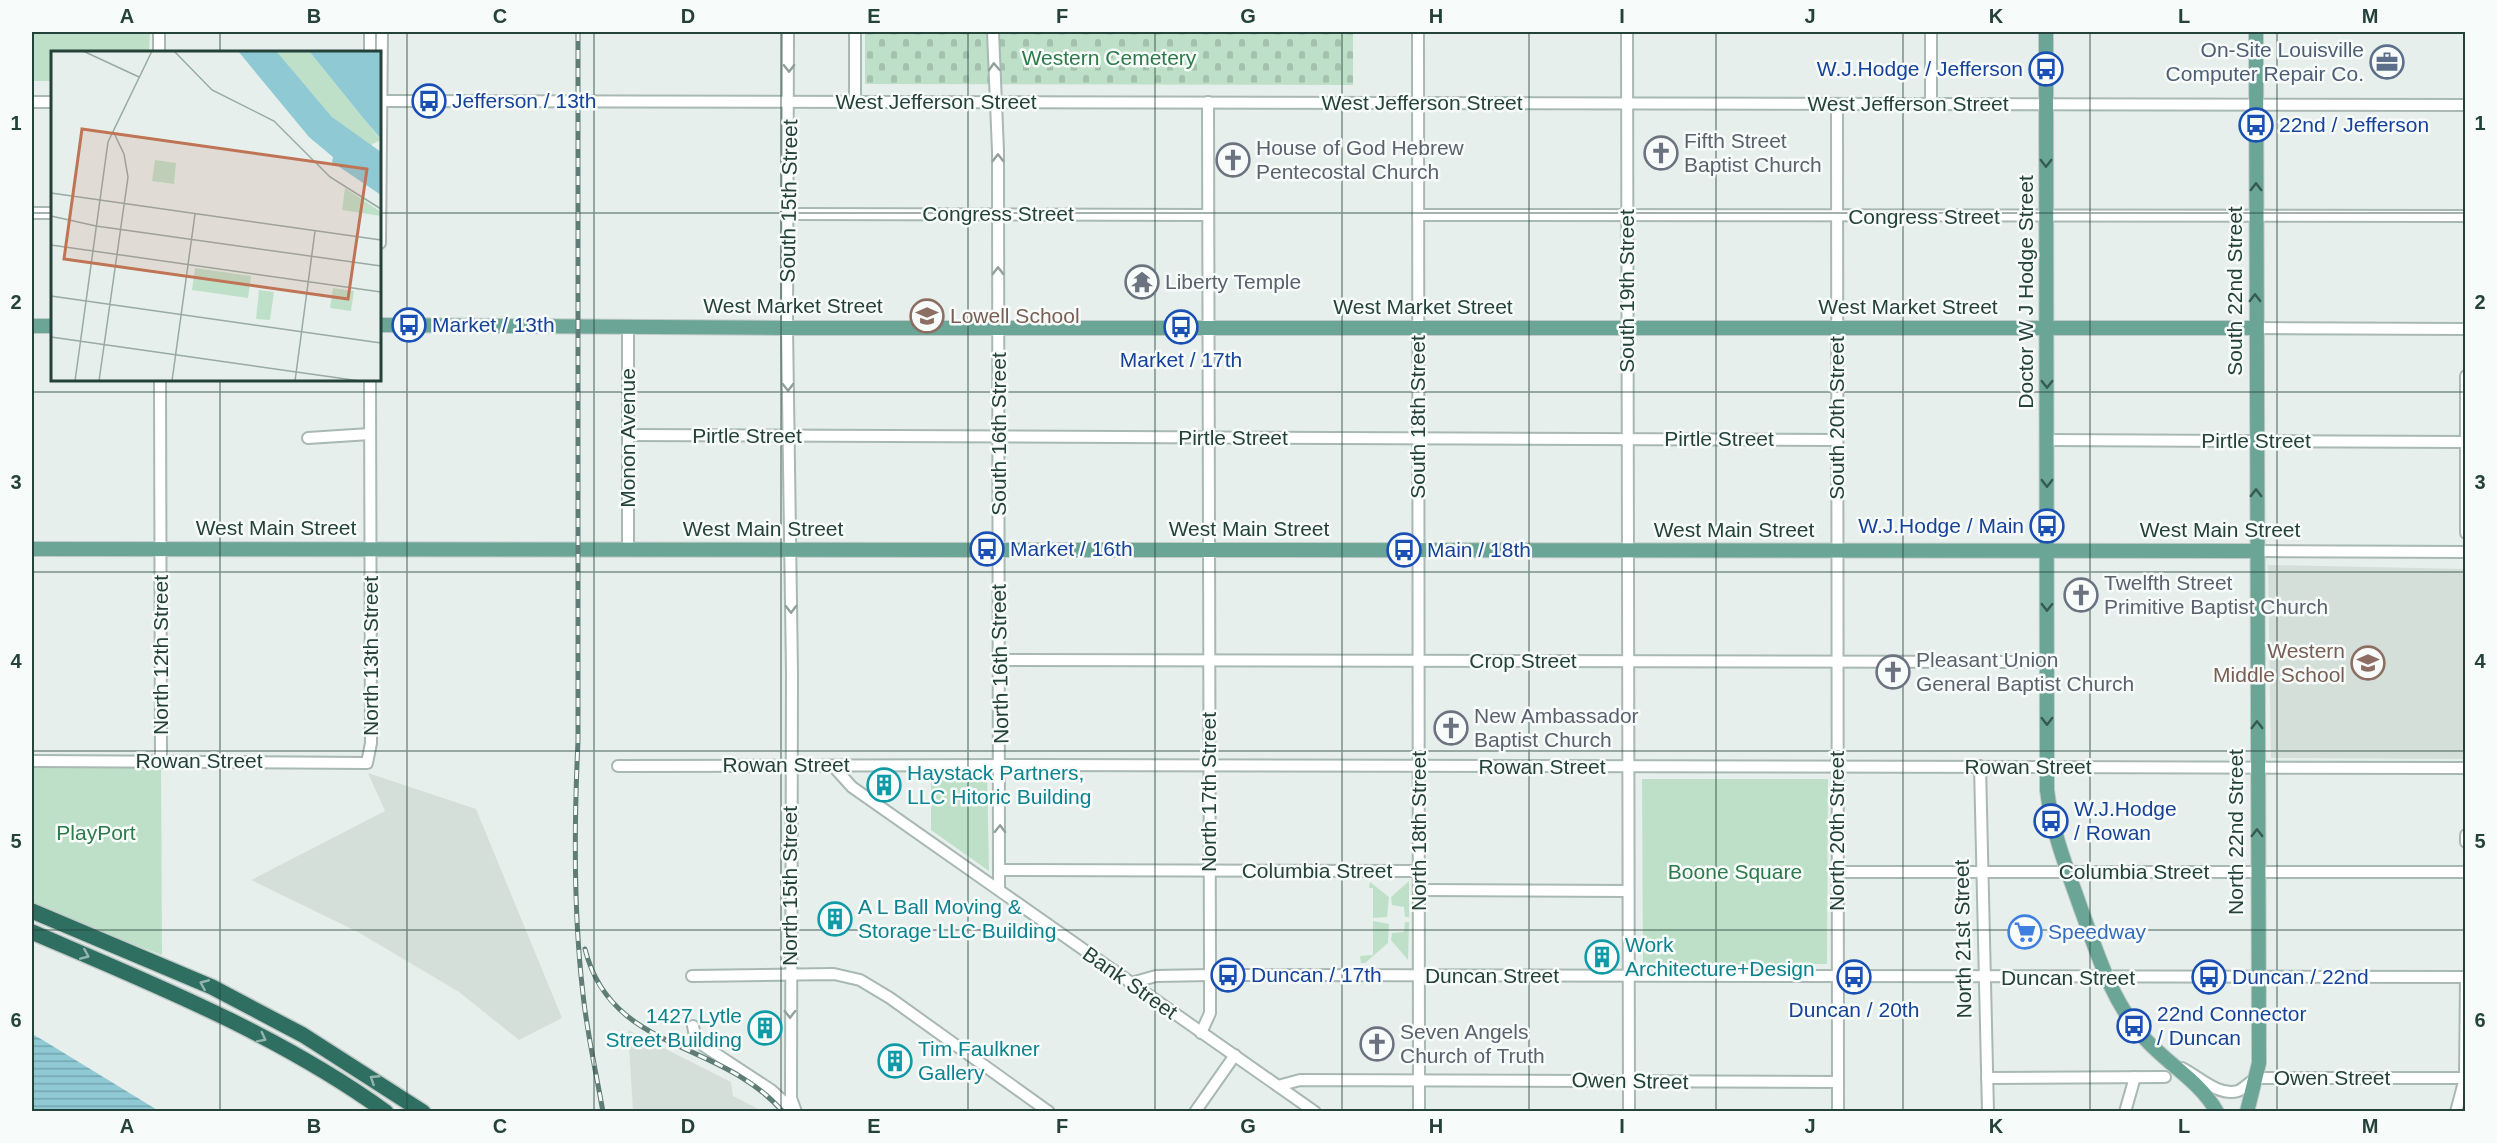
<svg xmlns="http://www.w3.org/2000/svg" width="2497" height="1143" font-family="Arial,sans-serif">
<defs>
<pattern id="cemetery-stones" width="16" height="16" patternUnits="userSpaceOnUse" patternTransform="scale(1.5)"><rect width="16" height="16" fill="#bfe0c8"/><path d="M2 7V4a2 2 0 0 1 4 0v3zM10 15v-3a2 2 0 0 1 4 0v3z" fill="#a4c1ad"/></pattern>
<pattern id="water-rules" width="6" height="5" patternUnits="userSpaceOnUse" patternTransform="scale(1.5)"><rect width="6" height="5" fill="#8ec9d4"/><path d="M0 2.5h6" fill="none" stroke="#74a5ad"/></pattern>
</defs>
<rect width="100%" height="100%" fill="#e6efeb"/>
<!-- built -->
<g fill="#d4dfda">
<polygon points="2268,565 2465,569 2465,759 2271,758"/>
<polygon points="368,773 476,809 562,1018 519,1040 459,992 358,932 251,880 385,811"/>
<polygon points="628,1030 731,1082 733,1096 757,1108 754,1112 633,1111"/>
</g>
<!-- green -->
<g fill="#bfe0c8">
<polygon points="32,32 150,32 149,52 52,52 52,81 32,81"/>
<polygon points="32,760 161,761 162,955 32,906"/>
<polygon points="931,774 987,774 989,871 931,830"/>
<polygon points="1642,779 1828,779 1827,964 1643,965"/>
<polygon points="1409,881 1409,917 1405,917 1404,907 1392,905 1391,897"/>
<polygon points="1370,882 1389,897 1387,917 1373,918 1373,888 1369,888"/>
<polygon points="1373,921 1389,924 1388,943 1365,963 1361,963 1360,956 1373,955"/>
<polygon points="1405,922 1409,922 1408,960 1391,940 1392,933 1404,932"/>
</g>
<!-- cemetery -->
<polygon fill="url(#cemetery-stones)" points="865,32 1353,32 1353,85 865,84"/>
<!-- water -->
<polygon fill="url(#water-rules)" points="32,1034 41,1039 159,1111 32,1111"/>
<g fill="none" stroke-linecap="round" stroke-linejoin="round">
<defs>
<g id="minor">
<polyline points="159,32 159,52"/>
<polyline points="370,32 370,52"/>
<polyline points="788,32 787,328 792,672 791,1098 796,1112"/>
<polyline points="993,32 998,151 999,888"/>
<polyline points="1418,32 1419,1112"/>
<polyline points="1627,32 1629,1112"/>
<polyline points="1931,32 1931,104"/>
<polyline points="380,101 2466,105"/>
<polyline points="855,101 855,32"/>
<polyline points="32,102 52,102"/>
<polyline points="1837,104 1838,1112"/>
<polyline points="32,213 52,213"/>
<polyline points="788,214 1208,215"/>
<polyline points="1418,215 2466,216"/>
<polyline points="380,243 382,32"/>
<polyline points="2255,328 2466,329"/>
<polyline points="2466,376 2466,533"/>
<polyline points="160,380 161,761"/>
<polyline points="629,435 1837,440"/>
<polyline points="308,438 370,434"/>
<polyline points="2047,440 2466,442"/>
<polyline points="628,549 628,326"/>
<polyline points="2257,551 2466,552"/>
<polyline points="999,660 2047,662"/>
<polyline points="32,761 367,763 371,743 370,380"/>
<polyline points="618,766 1020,765 2466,768"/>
<polyline points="833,766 852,787 1315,1112"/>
<polyline points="1980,766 1988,1112"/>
<polyline points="2466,835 2466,842"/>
<polyline points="999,870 1419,871"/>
<polyline points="1838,872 2466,872"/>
<polyline points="1419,890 1628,891"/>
<polyline points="692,976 834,974 860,980 890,998 1049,1112"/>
<polyline points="1131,983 1156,976 1210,975 2466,977"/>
<polyline points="693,1026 695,1036 704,1046 771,1090 794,1111"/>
<polyline points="1201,1033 1210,1013 1210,975 1208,102"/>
<path d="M2182,1068C2198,1076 2219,1097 2238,1091C2245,1088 2250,1081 2257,1078H2466"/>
<polyline points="1987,1078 2165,1077"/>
<polyline points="1278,1086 1300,1080 1838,1082"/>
<polyline points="1195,1112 1235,1055"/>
<polyline points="2125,1112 2135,1077"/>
<polyline points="2456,1112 2465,1078 2466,977"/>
</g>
<g id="major">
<path d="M2046,32L2047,790C2052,832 2067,869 2081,909C2097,952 2110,997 2140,1033C2163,1062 2199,1079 2217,1112"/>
<polyline points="380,325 787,328 2255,328"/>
<polyline points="32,326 52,326"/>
<polyline points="32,549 2257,551"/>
<polyline points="2247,1112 2259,1063 2256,32"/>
</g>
<g id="highway">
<polyline points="32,911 212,987 303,1035 423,1112"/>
<path d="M32,932C153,984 278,1034 386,1112"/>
</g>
</defs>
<!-- minor casing -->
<use href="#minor" stroke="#a8b8b2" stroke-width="14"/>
<!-- major casing -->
<use href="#major" stroke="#c2cac8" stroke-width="16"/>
<!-- highway casing -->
<use href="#highway" stroke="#c2cac8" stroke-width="18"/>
<!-- minor -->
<use href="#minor" stroke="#fff" stroke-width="10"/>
<!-- major -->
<use href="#major" stroke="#6aa596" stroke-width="14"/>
<!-- highway -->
<use href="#highway" stroke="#2f6f62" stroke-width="15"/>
<defs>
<g id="rail">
<path d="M578,32V741C574,825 573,910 583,994C587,1033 596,1072 603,1112"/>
<path d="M585,949C611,1053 721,1039 783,1112"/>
</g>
</defs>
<!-- rail casing -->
<use href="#rail" stroke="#5f7d75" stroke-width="5"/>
<!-- rail -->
<use href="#rail" stroke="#f7fbf9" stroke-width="3" stroke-dasharray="9" stroke-linecap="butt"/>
</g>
<!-- one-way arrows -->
<defs><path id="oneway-chevron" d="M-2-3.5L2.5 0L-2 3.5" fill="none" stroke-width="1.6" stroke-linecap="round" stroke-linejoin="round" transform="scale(1.5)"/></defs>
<g stroke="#92a09c">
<use href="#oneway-chevron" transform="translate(994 67) rotate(-93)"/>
<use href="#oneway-chevron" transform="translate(789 68) rotate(89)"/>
<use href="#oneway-chevron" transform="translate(998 158) rotate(-90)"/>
<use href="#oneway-chevron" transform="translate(998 271) rotate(-90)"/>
<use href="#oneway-chevron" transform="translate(788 387) rotate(89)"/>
<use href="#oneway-chevron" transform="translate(791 609) rotate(89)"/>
<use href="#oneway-chevron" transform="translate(1000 829) rotate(-89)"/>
<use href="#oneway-chevron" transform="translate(790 1014) rotate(90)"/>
</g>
<g stroke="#365b51">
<use href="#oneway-chevron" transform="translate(2046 163) rotate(90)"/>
<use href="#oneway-chevron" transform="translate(2256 187) rotate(-90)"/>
<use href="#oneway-chevron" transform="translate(2255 298) rotate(-90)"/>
<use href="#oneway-chevron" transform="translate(2047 384) rotate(90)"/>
<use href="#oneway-chevron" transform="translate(2047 483) rotate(90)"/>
<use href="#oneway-chevron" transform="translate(2256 493) rotate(-90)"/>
<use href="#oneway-chevron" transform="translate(2047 607) rotate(90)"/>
<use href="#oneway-chevron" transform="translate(2047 721) rotate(90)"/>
<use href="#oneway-chevron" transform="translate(2257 725) rotate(-90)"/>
<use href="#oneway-chevron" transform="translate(2257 833) rotate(-90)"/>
</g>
<g stroke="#93b5ae">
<use href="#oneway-chevron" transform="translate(85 955) rotate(23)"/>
<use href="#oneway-chevron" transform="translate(204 984) rotate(-157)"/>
<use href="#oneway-chevron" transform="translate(262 1038) rotate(27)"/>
<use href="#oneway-chevron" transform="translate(374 1079) rotate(-147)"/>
</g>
<!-- grid -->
<path fill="none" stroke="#24423a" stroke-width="1.5" stroke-opacity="0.55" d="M220,32V52M407,32V1112M594,32V1112M781,32V1112M968,32V1112M1155,32V1112M1342,32V1112M1529,32V1112M1716,32V1112M1903,32V1112M2090,32V1112M2277,32V1112M32,213H52M380,213H2466M220,380V1112M32,392H2466M32,572H2466M32,751H2466M32,930H2466"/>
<!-- icons -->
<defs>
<symbol id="office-ring" viewBox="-11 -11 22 22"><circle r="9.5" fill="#f7fbf9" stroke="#5c6f8a" stroke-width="1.5"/><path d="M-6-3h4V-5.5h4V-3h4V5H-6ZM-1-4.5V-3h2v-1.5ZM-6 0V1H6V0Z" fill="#5c6f8a"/></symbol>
<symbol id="bus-ring" viewBox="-11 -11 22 22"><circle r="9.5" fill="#f7fbf9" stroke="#1a4fb4" stroke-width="1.5"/><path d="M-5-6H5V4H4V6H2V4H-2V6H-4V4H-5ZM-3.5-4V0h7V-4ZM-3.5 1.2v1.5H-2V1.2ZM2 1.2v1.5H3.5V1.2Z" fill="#1a4fb4"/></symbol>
<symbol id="church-ring" viewBox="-11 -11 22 22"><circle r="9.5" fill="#f7fbf9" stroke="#6b7280" stroke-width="1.5"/><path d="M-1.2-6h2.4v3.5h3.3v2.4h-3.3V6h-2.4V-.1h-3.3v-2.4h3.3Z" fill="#6b7280"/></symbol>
<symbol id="temple-ring" viewBox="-11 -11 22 22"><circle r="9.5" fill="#f7fbf9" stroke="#6b7280" stroke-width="1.5"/><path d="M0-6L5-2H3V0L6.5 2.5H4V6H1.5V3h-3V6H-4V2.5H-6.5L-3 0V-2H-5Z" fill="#6b7280"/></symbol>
<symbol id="school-ring" viewBox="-11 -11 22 22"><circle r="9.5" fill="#f7fbf9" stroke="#8d6e63" stroke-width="1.5"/><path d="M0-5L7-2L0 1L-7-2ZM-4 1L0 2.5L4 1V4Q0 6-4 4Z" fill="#8d6e63"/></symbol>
<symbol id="building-ring" viewBox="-11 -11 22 22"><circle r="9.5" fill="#f7fbf9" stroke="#0f9aa8" stroke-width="1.5"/><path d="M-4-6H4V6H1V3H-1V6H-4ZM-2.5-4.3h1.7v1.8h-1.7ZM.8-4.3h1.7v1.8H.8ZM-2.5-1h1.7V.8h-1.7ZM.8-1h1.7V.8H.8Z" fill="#0f9aa8"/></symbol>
<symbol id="supermarket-ring" viewBox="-11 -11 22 22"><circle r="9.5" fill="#f7fbf9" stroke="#3f7fe0" stroke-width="1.5"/><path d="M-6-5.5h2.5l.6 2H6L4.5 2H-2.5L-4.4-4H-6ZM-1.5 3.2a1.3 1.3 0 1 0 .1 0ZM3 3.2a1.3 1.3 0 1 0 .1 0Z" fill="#3f7fe0"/></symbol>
</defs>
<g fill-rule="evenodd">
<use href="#office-ring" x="2368" y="43" width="38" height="38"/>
<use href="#bus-ring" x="2027" y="50" width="38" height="38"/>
<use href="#bus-ring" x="410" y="82" width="38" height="38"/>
<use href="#bus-ring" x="2237" y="106" width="38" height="38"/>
<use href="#church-ring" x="1642" y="134" width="38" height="38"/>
<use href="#church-ring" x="1214" y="141" width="38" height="38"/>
<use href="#temple-ring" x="1123" y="263" width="38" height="38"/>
<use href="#school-ring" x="908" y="297" width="38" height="38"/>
<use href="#bus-ring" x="390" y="306" width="38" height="38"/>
<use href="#bus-ring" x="1162" y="308" width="38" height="38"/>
<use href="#bus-ring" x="2028" y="507" width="38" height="38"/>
<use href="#bus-ring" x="968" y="530" width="38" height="38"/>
<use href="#bus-ring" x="1385" y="531" width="38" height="38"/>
<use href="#church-ring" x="2062" y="576" width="38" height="38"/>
<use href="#school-ring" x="2349" y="644" width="38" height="38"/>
<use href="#church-ring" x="1874" y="653" width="38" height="38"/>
<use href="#church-ring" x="1432" y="709" width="38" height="38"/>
<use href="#building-ring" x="865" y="766" width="38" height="38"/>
<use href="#bus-ring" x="2032" y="802" width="38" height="38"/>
<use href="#building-ring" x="816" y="900" width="38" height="38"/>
<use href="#supermarket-ring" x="2006" y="913" width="38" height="38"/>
<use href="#building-ring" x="1583" y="938" width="38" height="38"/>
<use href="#bus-ring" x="1209" y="956" width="38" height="38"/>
<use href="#bus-ring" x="1835" y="958" width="38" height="38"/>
<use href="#bus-ring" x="2190" y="958" width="38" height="38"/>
<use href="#bus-ring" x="2115" y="1007" width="38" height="38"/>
<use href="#building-ring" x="746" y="1009" width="38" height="38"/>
<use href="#church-ring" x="1358" y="1025" width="38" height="38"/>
<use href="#building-ring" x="876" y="1042" width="38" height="38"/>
</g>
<g text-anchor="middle" stroke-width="5" stroke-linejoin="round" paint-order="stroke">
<!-- service labels -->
<g font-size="21" fill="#4e5e75" stroke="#f7fbf9" text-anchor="end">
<text x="2364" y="57">On-Site Louisville<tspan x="2364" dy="24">Computer Repair Co.</tspan></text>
</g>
<!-- park labels -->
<g font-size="21" fill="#2d7a4b" stroke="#f7fbf9">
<text x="1109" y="65">Western Cemetery</text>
<text x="96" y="840">PlayPort</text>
<text x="1735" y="879">Boone Square</text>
</g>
<!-- transit labels -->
<g font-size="21" fill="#164399" stroke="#f7fbf9" text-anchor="start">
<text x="2023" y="76" text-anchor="end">W.J.Hodge / Jefferson</text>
<text x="452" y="108">Jefferson / 13th</text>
<text x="2279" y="132">22nd / Jefferson</text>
<text x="432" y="332">Market / 13th</text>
<text x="1181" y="367" text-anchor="middle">Market / 17th</text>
<text x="2024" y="533" text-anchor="end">W.J.Hodge / Main</text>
<text x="1010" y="556">Market / 16th</text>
<text x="1427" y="557">Main / 18th</text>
<text x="2074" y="816">W.J.Hodge<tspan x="2074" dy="24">/ Rowan</tspan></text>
<text x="1251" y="982">Duncan / 17th</text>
<text x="2232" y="984">Duncan / 22nd</text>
<text x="1854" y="1017" text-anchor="middle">Duncan / 20th</text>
<text x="2157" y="1021">22nd Connector<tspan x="2157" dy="24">/ Duncan</tspan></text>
</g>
<!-- street labels -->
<g font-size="21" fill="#24423a" stroke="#f7fbf9">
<text x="936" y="109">West Jefferson Street</text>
<text x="1422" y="110">West Jefferson Street</text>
<text x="1908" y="111">West Jefferson Street</text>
<text transform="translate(789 201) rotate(-89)" y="7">South 15th Street</text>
<text x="998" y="221">Congress Street</text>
<text x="1924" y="224">Congress Street</text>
<text transform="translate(1627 291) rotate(-90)" y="7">South 19th Street</text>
<text transform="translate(2235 291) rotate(-90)" y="7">South 22nd Street</text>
<text transform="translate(2026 292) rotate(-90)" y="7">Doctor W J Hodge Street</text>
<text x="793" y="313">West Market Street</text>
<text x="1423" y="314">West Market Street</text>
<text x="1908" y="314">West Market Street</text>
<text transform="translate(1418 417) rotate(-90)" y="7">South 18th Street</text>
<text transform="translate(1837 418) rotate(-90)" y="7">South 20th Street</text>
<text transform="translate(999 434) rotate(-90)" y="7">South 16th Street</text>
<text x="747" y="443">Pirtle Street</text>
<text transform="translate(628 438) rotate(-90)" y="7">Monon Avenue</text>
<text x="1233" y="445">Pirtle Street</text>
<text x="1719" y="446">Pirtle Street</text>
<text x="2256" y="448">Pirtle Street</text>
<text x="276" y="535">West Main Street</text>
<text x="763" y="536">West Main Street</text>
<text x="1249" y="536">West Main Street</text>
<text x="1734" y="537">West Main Street</text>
<text x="2220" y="537">West Main Street</text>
<text transform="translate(161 655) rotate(-90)" y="7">North 12th Street</text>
<text transform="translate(371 656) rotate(-90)" y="7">North 13th Street</text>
<text x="1523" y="668">Crop Street</text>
<text transform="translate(1000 664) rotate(-91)" y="7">North 16th Street</text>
<text x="199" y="768">Rowan Street</text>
<text x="786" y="772">Rowan Street</text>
<text x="1542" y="774">Rowan Street</text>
<text x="2028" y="774">Rowan Street</text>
<text transform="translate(1209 792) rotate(-90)" y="7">North 17th Street</text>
<text transform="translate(1419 831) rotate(-90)" y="7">North 18th Street</text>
<text transform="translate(1837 831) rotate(-90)" y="7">North 20th Street</text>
<text transform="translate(2236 832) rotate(-90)" y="7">North 22nd Street</text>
<text x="1317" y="878">Columbia Street</text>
<text x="2134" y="879">Columbia Street</text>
<text transform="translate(790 886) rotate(-90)" y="7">North 15th Street</text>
<text transform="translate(1963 939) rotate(-91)" y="7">North 21st Street</text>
<text x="1492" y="983">Duncan Street</text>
<text x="2068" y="985">Duncan Street</text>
<text transform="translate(1130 983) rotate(35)" y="7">Bank Street</text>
<text x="2332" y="1085">Owen Street</text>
<text transform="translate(1630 1081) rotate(1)" y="7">Owen Street</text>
</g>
<!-- worship labels -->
<g font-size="21" fill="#5b616d" stroke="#f7fbf9" text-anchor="start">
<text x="1684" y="148">Fifth Street<tspan x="1684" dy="24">Baptist Church</tspan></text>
<text x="1256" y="155">House of God Hebrew<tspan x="1256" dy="24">Pentecostal Church</tspan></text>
<text x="1165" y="289">Liberty Temple</text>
<text x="2104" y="590">Twelfth Street<tspan x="2104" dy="24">Primitive Baptist Church</tspan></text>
<text x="1916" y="667">Pleasant Union<tspan x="1916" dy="24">General Baptist Church</tspan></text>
<text x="1474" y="723">New Ambassador<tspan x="1474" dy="24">Baptist Church</tspan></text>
<text x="1400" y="1039">Seven Angels<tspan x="1400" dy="24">Church of Truth</tspan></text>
</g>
<!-- education labels -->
<g font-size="21" fill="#785e54" stroke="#f7fbf9" text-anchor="start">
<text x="950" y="323">Lowell School</text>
<text x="2345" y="658" text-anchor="end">Western<tspan x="2345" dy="24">Middle School</tspan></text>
</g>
<!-- culture labels -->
<g font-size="21" fill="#0d838f" stroke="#f7fbf9" text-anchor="start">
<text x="907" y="780">Haystack Partners,<tspan x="907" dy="24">LLC Hitoric Building</tspan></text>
<text x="858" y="914">A L Ball Moving &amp;<tspan x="858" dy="24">Storage LLC Building</tspan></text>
<text x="1625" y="952">Work<tspan x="1625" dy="24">Architecture+Design</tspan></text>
<text x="742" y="1023" text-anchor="end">1427 Lytle<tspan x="742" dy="24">Street Building</tspan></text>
<text x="918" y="1056">Tim Faulkner<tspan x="918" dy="24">Gallery</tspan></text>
</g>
<!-- shop labels -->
<g font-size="21" fill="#366cbe" stroke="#f7fbf9" text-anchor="start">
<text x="2048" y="939">Speedway</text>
</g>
</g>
<!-- overview -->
<g transform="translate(51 51)">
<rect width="330" height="330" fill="#e6efeb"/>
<path d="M104,109L125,112L123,133L101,130ZM294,137L330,161V165L291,159ZM282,237L303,240L300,260L279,257ZM208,239L223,241L219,269L205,268Z" fill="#bfe0c8"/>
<path d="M224,0H258L330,89L321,93V97L281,66Z" fill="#bfe0c8"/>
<path d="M144,217L200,225L197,247L141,239Z" fill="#bfe0c8"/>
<path d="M187,0H225L281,66L330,101V144L281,111L282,106L258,86ZM258,0H330V88L313,68Z" fill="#8ec9d4"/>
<path fill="none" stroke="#98aaa4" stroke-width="1.5" d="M32,0L88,26M123,0L161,39L223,70L279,126L330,158M0,142L49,149M49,149L330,189M0,165L45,175M45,175L330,215M0,194L330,241M0,245L330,292M0,286L309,330M24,330L57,91L101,0M48,330L77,126L73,103L62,80M121,330L144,163M244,330L264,180"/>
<path fill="#c07456" fill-opacity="0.15" stroke="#c07456" stroke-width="3" d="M31,78L316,118L297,248L13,208Z"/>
<rect width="330" height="330" fill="none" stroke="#24423a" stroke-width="3"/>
</g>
<!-- border -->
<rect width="2497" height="1143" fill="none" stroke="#f7fbf9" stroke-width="66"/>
<rect x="33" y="33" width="2431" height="1077" fill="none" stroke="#24423a" stroke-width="2"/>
<g font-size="20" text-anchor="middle" font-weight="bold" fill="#24423a">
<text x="127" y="23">A</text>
<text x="314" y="23">B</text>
<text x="500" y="23">C</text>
<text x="688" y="23">D</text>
<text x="874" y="23">E</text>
<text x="1062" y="23">F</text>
<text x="1248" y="23">G</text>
<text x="1436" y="23">H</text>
<text x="1622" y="23">I</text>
<text x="1810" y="23">J</text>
<text x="1996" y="23">K</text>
<text x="2184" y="23">L</text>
<text x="2370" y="23">M</text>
<text x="16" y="130">1</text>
<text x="2480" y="130">1</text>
<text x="16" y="309">2</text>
<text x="2480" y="309">2</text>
<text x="16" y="489">3</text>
<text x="2480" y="489">3</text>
<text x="16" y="668">4</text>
<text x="2480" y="668">4</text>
<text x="16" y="848">5</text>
<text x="2480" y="848">5</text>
<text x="16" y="1027">6</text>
<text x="2480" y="1027">6</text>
<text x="127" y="1133">A</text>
<text x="314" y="1133">B</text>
<text x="500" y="1133">C</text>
<text x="688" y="1133">D</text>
<text x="874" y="1133">E</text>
<text x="1062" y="1133">F</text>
<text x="1248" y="1133">G</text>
<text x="1436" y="1133">H</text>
<text x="1622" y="1133">I</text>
<text x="1810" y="1133">J</text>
<text x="1996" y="1133">K</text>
<text x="2184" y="1133">L</text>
<text x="2370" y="1133">M</text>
</g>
</svg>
